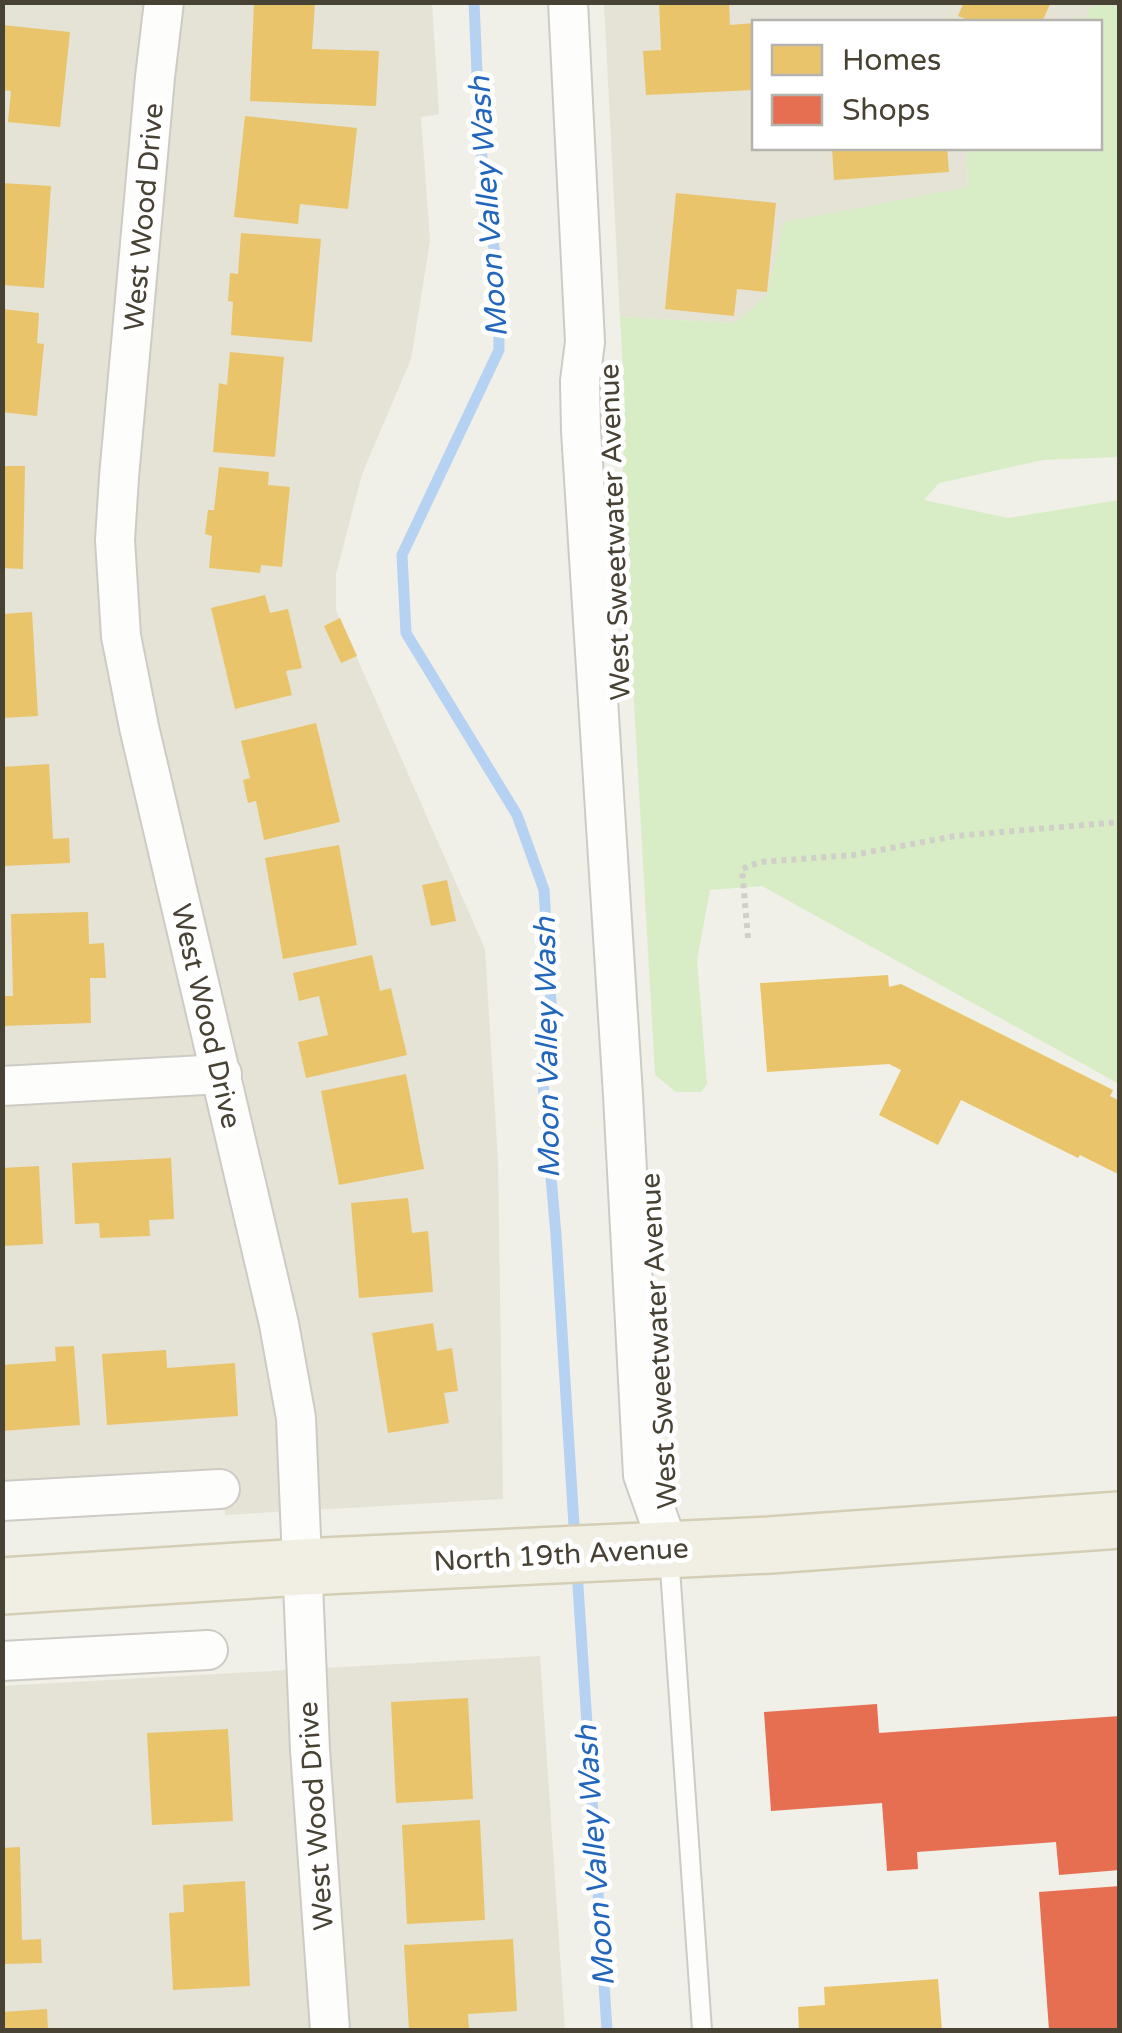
<svg xmlns="http://www.w3.org/2000/svg" width="1122" height="2033" font-family="'Varela Round',sans-serif">
<rect width="100%" height="100%" fill="#f0efe8"/>
<!-- residential -->
<g fill="#e5e3d5">
<polygon points="3,3 432,3 439,114 421,117 430,241 411,359 362,474 336,574 336,610 485,949 498,1161 503,1499 225,1515 222,1474 3,1486"/>
<polygon points="604,3 1093,3 1084,22 754,22 754,148 966,148 968,187 785,222 767,295 736,323 620,317"/>
<polygon points="540,1656 565,2030 3,2030 3,1686"/>
</g>
<!-- green -->
<polygon fill="#d8edc6" points="1093,2 1119,3 1119,457 1043,460 939,483 924,500 1008,518 1119,500 1119,1084 762,886 710,890 697,960 707,1084 701,1092 676,1092 655,1075 622,491 625,410 620,317 736,323 767,295 784,222 968,187 966,148 1100,148 1100,22 1084,22"/>
<!-- homes -->
<g fill="#e9c46a">
<polygon points="254,2 315,2 312,49 379,51 376,106 250,101"/>
<polygon points="659,2 729,2 730,25 754,23 754,90 646,95 643,51 661,50"/>
<polygon points="964,2 1051,2 1042,22 973,22 958,16"/>
<polygon points="2,25 70,32 60,127 8,122 11,91 2,90"/>
<polygon points="245,116 357,128 348,209 300,204 298,224 234,217"/>
<polygon points="832,148 947,148 949,172 834,180"/>
<polygon points="2,183 51,186 44,288 2,285"/>
<polygon points="676,193 776,203 767,292 737,289 734,316 665,309"/>
<polygon points="241,233 321,239 312,342 231,335 233,302 228,301 230,273 238,274"/>
<polygon points="2,309 39,313 37,343 44,344 37,416 2,412"/>
<polygon points="230,352 284,357 275,457 213,452 219,383 227,385"/>
<polygon points="2,466 25,466 23,569 2,568"/>
<polygon points="219,467 269,472 268,485 290,487 282,567 261,565 260,573 209,568 212,536 205,534 208,510 214,510"/>
<polygon points="265,595 270,613 288,609 302,668 286,671 292,695 235,709 211,608"/>
<polygon points="32,612 38,716 2,718 2,614"/>
<polygon points="340,618 357,656 341,663 324,626"/>
<polygon points="316,723 340,822 264,840 256,801 248,803 243,780 250,778 241,741"/>
<polygon points="49,764 53,839 69,838 70,863 2,866 2,767"/>
<polygon points="339,845 357,945 283,959 265,858"/>
<polygon points="447,880 456,921 431,926 422,885"/>
<polygon points="88,912 89,944 104,943 106,978 90,978 91,1023 2,1026 2,996 13,996 11,914"/>
<polygon points="372,955 380,991 391,988 407,1055 306,1078 298,1042 328,1035 319,996 299,1001 293,973"/>
<polygon points="888,975 889,987 901,984 1113,1090 1110,1096 1120,1101 1120,1175 1080,1155 1078,1158 961,1100 938,1145 879,1115 901,1070 889,1064 767,1072 760,983"/>
<polygon points="406,1074 424,1169 339,1185 321,1091"/>
<polygon points="171,1158 174,1219 149,1220 150,1236 100,1238 99,1223 75,1224 72,1163"/>
<polygon points="39,1166 43,1244 2,1246 2,1168"/>
<polygon points="408,1198 412,1233 428,1231 433,1292 359,1298 351,1203"/>
<polygon points="433,1323 437,1351 452,1348 458,1391 444,1393 449,1423 388,1433 372,1333"/>
<polygon points="74,1346 80,1425 2,1431 2,1365 56,1361 55,1347"/>
<polygon points="166,1350 167,1368 235,1363 238,1416 107,1425 102,1354"/>
<polygon points="468,1698 473,1799 396,1803 391,1702"/>
<polygon points="228,1729 233,1821 152,1825 147,1733"/>
<polygon points="480,1820 485,1920 407,1924 402,1825"/>
<polygon points="20,1847 22,1940 41,1939 42,1963 2,1964 2,1848"/>
<polygon points="245,1881 250,1986 173,1990 169,1913 184,1912 183,1885"/>
<polygon points="513,1939 517,2011 468,2014 469,2030 409,2030 404,1945"/>
<polygon points="938,1979 942,2030 799,2030 798,2007 825,2005 824,1987"/>
<polygon points="47,2009 48,2030 2,2030 2,2012"/>
</g>
<!-- shops -->
<g fill="#e76f51">
<polygon points="877,1704 879,1733 1120,1716 1120,1870 1059,1875 1056,1842 917,1852 918,1869 887,1871 882,1803 771,1811 764,1712"/>
<polygon points="1120,1886 1120,2030 1049,2030 1039,1892"/>
</g>
<g fill="none" stroke-linecap="round" stroke-linejoin="round">
<!-- stream -->
<g stroke="#b5d2f2" stroke-width="11">
<polyline points="474,2 480,143 498,278 499,350 402,555 406,633 517,815 544,890 551,1003 543,1084 556,1235 575,1542"/>
<polyline points="577,1571 607,2030"/>
</g>
<defs>
<polyline id="service" points="669,1554 702,2030"/>
<g id="minor">
<polyline points="164,2 155,77 119,477 115,540 121,636 139,727 279,1324 296,1418 310,1750 330,2030"/>
<polyline points="568,2 585,342 580,381 581,431 623,1095 643,1475 669,1548"/>
<polyline points="2,1086 222,1074"/>
<polyline points="2,1501 220,1489"/>
<polyline points="2,1661 208,1650"/>
</g>
<polyline id="primary" points="2,1586 302,1567 770,1545 1120,1520"/>
</defs>
<!-- service casing -->
<use href="#service" stroke="#cdcbc4" stroke-width="22"/>
<!-- minor casing -->
<use href="#minor" stroke="#cdcbc4" stroke-width="42"/>
<!-- primary casing -->
<use href="#primary" stroke="#d4cfb4" stroke-width="60"/>
<!-- path -->
<polyline stroke="#d1cfc9" stroke-width="6" stroke-dasharray="5 5" stroke-linecap="butt" points="748,938 742,869 760,862 853,855 955,836 1120,822"/>
<!-- service -->
<use href="#service" stroke="#fdfdfc" stroke-width="18"/>
<!-- minor -->
<use href="#minor" stroke="#fdfdfc" stroke-width="38"/>
<!-- primary -->
<use href="#primary" stroke="#f1efe3" stroke-width="55"/>
</g>
<g text-anchor="middle" stroke-width="10" stroke-linejoin="round" paint-order="stroke">
<!-- street labels -->
<g font-size="28" fill="#474234" stroke="#fff">
<text transform="translate(143 217) rotate(-85)" y="10">West Wood Drive</text>
<text transform="translate(614 532) rotate(-92)" y="10">West Sweetwater Avenue</text>
<text transform="translate(207 1016) rotate(77)" y="10">West Wood Drive</text>
<text transform="translate(658 1341) rotate(-93)" y="10">West Sweetwater Avenue</text>
<text transform="translate(561 1554) rotate(-3)" y="10">North 19th Avenue</text>
<text transform="translate(315 1816) rotate(-94)" y="10">West Wood Drive</text>
</g>
<!-- water labels -->
<g font-size="30" font-style="italic" fill="#2367bd" stroke="#fff">
<text transform="translate(488 207) rotate(-94)" y="10">Moon Valley Wash</text>
<text transform="translate(547 1048) rotate(-91)" y="10">Moon Valley Wash</text>
<text transform="translate(595 1856) rotate(-94)" y="10">Moon Valley Wash</text>
</g>
</g>
<!-- border -->
<rect width="1122" height="2033" fill="none" stroke="#474234" stroke-width="10"/>
<!-- legend -->
<rect x="752" y="20" width="350" height="130" fill="#ffffff" stroke="#b5b3ae" stroke-width="2.5"/>
<rect x="772" y="45" width="50" height="30" fill="#e9c46a" stroke="#b5b3ae" stroke-width="2.5"/>
<text x="842" y="70" font-size="30" fill="#474234">Homes</text>
<rect x="772" y="95" width="50" height="30" fill="#e76f51" stroke="#b5b3ae" stroke-width="2.5"/>
<text x="842" y="120" font-size="30" fill="#474234">Shops</text>
</svg>
